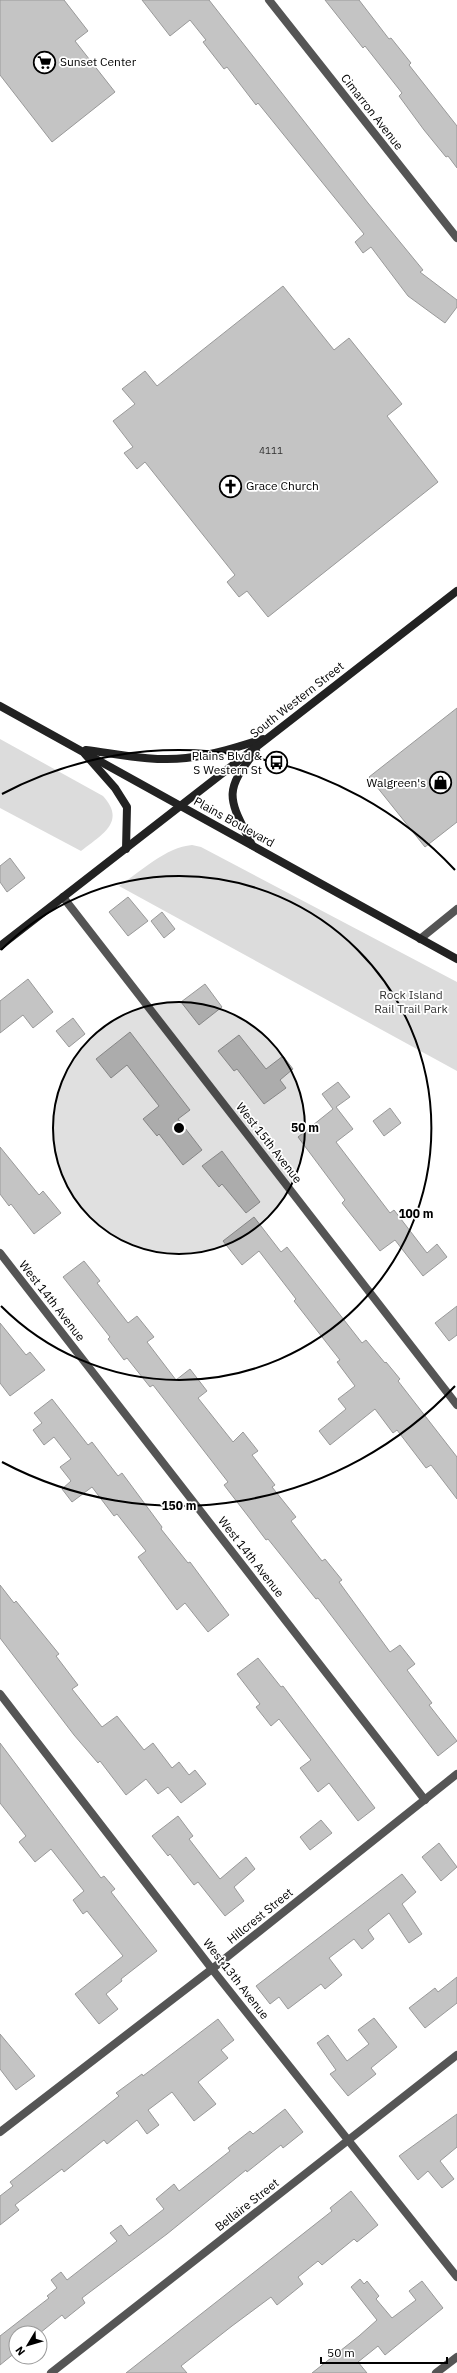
<svg xmlns="http://www.w3.org/2000/svg" width="457" height="2373" font-family="'IBM Plex Sans',sans-serif">
<rect width="100%" height="100%" fill="#fff"/>
<!-- green -->
<g fill="#dcdcdc">
<path d="M0,739L103,796C127,822 101,835 81,851L0,808Z"/>
<path d="M192,845L201,847L457,982V1071L119,886C140,872 166,847 192,845Z"/>
</g>
<!-- building -->
<g fill="#c4c4c4" stroke="#999">
<polygon points="0,0 64,0 88,31 75,41 115,92 52,142 0,75"/>
<polygon points="142,0 209,0 368,203 423,270 420,272 457,300 457,307 445,323 408,296 371,247 363,253 355,242 364,234 258,103 256,105 227,67 224,69 203,42 206,40 190,20 170,36"/>
<polygon points="325,0 359,0 389,39 391,38 411,63 409,65 457,126 457,168 448,156 446,157 424,130 399,96 402,93 365,46 363,48"/>
<polygon points="283,286 334,350 349,338 402,404 387,416 438,482 268,617 247,591 239,597 227,582 235,575 145,462 137,469 124,453 133,447 113,421 135,404 122,389 145,371 157,386"/>
<polygon points="457,708 457,822 425,847 369,777"/>
<polygon points="10,858 25,878 7,892 0,882 0,866"/>
<polygon points="128,897 148,921 128,936 109,912"/>
<polygon points="162,912 175,929 164,938 151,921"/>
<polygon points="28,979 53,1012 33,1028 23,1015 0,1033 0,1001"/>
<polygon points="205,984 222,1007 199,1025 181,1002"/>
<polygon points="73,1018 85,1034 69,1047 56,1031"/>
<polygon points="130,1032 190,1110 178,1119 202,1150 183,1165 159,1134 157,1136 143,1119 159,1106 127,1065 111,1078 96,1059"/>
<polygon points="239,1035 266,1069 283,1056 293,1069 280,1080 286,1088 264,1104 237,1069 234,1071 218,1051"/>
<polygon points="338,1082 350,1097 336,1107 353,1129 336,1142 390,1213 394,1210 427,1253 437,1244 447,1257 423,1276 395,1240 380,1251 342,1203 345,1200 298,1137 333,1109 322,1094"/>
<polygon points="390,1108 401,1123 384,1136 373,1121"/>
<polygon points="0,1147 39,1195 43,1191 61,1213 34,1234 11,1204 9,1206 0,1194"/>
<polygon points="222,1151 260,1202 246,1213 222,1184 219,1187 202,1166"/>
<polygon points="254,1217 281,1252 287,1247 362,1343 366,1340 385,1363 386,1362 400,1379 398,1381 457,1457 457,1499 431,1465 426,1468 397,1430 393,1433 375,1409 330,1445 319,1431 346,1409 338,1399 355,1386 337,1362 340,1360 294,1301 296,1299 259,1251 242,1265 223,1241"/>
<polygon points="84,1261 100,1281 97,1283 128,1323 137,1316 154,1337 147,1342 176,1380 190,1369 207,1391 198,1398 233,1442 243,1432 258,1451 252,1455 275,1485 272,1487 296,1517 291,1521 322,1561 325,1559 342,1580 339,1582 390,1652 400,1645 415,1664 407,1670 432,1703 429,1705 457,1741 438,1756 318,1598 316,1599 268,1539 266,1540 251,1520 224,1485 228,1482 153,1385 150,1387 127,1358 124,1360 108,1339 110,1337 63,1277"/>
<polygon points="457,1306 457,1335 449,1341 435,1323"/>
<polygon points="0,1323 26,1355 30,1352 45,1370 10,1396 0,1383"/>
<polygon points="52,1399 88,1445 92,1442 118,1476 122,1473 162,1527 161,1529 188,1563 190,1562 229,1615 208,1632 185,1603 177,1610 138,1557 146,1551 117,1514 114,1516 92,1487 72,1502 62,1489 71,1481 60,1467 71,1459 54,1437 44,1445 33,1430 42,1423 34,1413"/>
<polygon points="0,1585 14,1603 16,1601 59,1654 56,1656 78,1685 72,1689 102,1727 117,1716 144,1750 153,1743 172,1768 179,1762 189,1775 195,1770 206,1784 181,1803 168,1787 158,1794 146,1779 126,1795 100,1761 98,1763 74,1735 0,1638"/>
<polygon points="258,1658 281,1687 283,1686 375,1808 358,1821 329,1783 318,1792 300,1768 311,1760 279,1719 271,1726 256,1707 260,1704 237,1674"/>
<polygon points="0,1743 101,1878 104,1876 115,1889 111,1892 157,1951 121,1979 122,1981 106,1994 118,2009 99,2024 75,1994 123,1956 87,1911 83,1914 73,1900 84,1891 51,1849 35,1862 19,1842 26,1836 0,1803"/>
<polygon points="178,1816 193,1836 189,1839 220,1879 246,1857 255,1869 234,1887 244,1901 225,1916 198,1882 194,1885 170,1854 168,1856 152,1836"/>
<polygon points="321,1820 332,1833 310,1850 300,1837"/>
<polygon points="439,1843 457,1867 441,1881 422,1857"/>
<polygon points="402,1874 416,1892 402,1904 422,1934 409,1943 389,1913 368,1930 374,1939 362,1949 354,1939 329,1958 342,1975 325,1989 321,1984 288,2009 279,1997 270,2004 256,1986"/>
<polygon points="457,1977 457,2003 425,2028 409,2008 435,1988 438,1992"/>
<polygon points="374,2018 397,2047 371,2068 376,2074 348,2096 330,2074 336,2070 317,2043 328,2035 347,2061 369,2044 358,2030"/>
<polygon points="218,2019 234,2040 221,2050 228,2058 198,2082 216,2104 194,2121 172,2092 148,2110 159,2125 147,2134 137,2120 107,2144 104,2140 64,2172 62,2169 15,2205 19,2210 0,2225 0,2196 13,2186 10,2182 119,2096 116,2093 142,2074 143,2076"/>
<polygon points="0,2034 35,2076 16,2090 0,2069"/>
<polygon points="285,2109 303,2132 283,2148 281,2145 247,2172 246,2170 167,2234 82,2298 85,2303 65,2319 62,2315 40,2333 16,2333 16,2352 0,2365 0,2336 49,2298 47,2296 57,2288 51,2280 61,2272 67,2280 117,2241 110,2233 121,2225 129,2236 164,2209 156,2199 174,2184 179,2191 230,2151 228,2148 250,2131 253,2134"/>
<polygon points="457,2114 457,2147 440,2161 454,2179 442,2188 428,2171 418,2180 399,2156"/>
<polygon points="351,2191 378,2225 357,2242 354,2239 322,2265 318,2261 298,2277 303,2284 277,2305 271,2297 232,2326 181,2366 187,2373 126,2373 332,2211 330,2208"/>
<polygon points="360,2279 364,2284 367,2281 379,2296 376,2299 392,2318 416,2300 409,2291 422,2281 443,2308 385,2355 378,2346 358,2362 367,2373 312,2373 359,2336 377,2320 351,2287"/>
</g>
<g fill="none" stroke-linecap="round" stroke-linejoin="round">
<!-- minor -->
<g stroke="#555" stroke-width="8">
<polyline points="269,0 457,238"/>
<polyline points="63,897 457,1405"/>
<polyline points="420,939 457,909"/>
<polyline points="0,1253 425,1800"/>
<polyline points="0,1694 212,1969 457,2277"/>
<polyline points="0,2132 212,1969 457,1774"/>
<polyline points="51,2373 457,2055"/>
</g>
<!-- tertiary -->
<polyline stroke="#555" stroke-width="8" points="436,2373 457,2357"/>
<!-- secondary -->
<g stroke="#222" stroke-width="8">
<polyline points="0,706 457,959"/>
<path d="M86,750C118,754 153,762 186,758C213,755 238,747 263,739"/>
<polyline points="85,754 115,788 127,807 126,849"/>
<path d="M252,845C230,800 221,793 256,751"/>
<polyline points="0,946 457,591"/>
</g>
</g>
<!-- distance rings -->
<circle cx="179" cy="1128" r="126" fill="#000" fill-opacity=".12"/>
<g fill="none" stroke="#000" stroke-width="2">
<circle cx="179" cy="1128" r="126"/>
<path d="M1 950A252 252 0 1 1 1 1306"/>
<path d="M455 1386A378 378 0 0 1 2 1462M2 794A378 378 0 0 1 455 870"/>
</g>
<!-- icons -->
<defs>
<symbol id="supermarket-ring" viewBox="-11 -11 22 22"><circle r="9.5" fill="#fff" stroke="#000" stroke-width="1.5"/><path d="M-6-5.5h2.5l.6 2H6L4.5 2H-2.5L-4.4-4H-6ZM-1.5 3.2a1.3 1.3 0 1 0 .1 0ZM3 3.2a1.3 1.3 0 1 0 .1 0Z" fill="#000"/></symbol>
<symbol id="church-ring" viewBox="-11 -11 22 22"><circle r="9.5" fill="#fff" stroke="#000" stroke-width="1.5"/><path d="M-1.2-6h2.4v3.5h3.3v2.4h-3.3V6h-2.4V-.1h-3.3v-2.4h3.3Z" fill="#000"/></symbol>
<symbol id="bus-ring" viewBox="-11 -11 22 22"><circle r="9.5" fill="#fff" stroke="#000" stroke-width="1.5"/><path d="M-5-6H5V4H4V6H2V4H-2V6H-4V4H-5ZM-3.5-4V0h7V-4ZM-3.5 1.2v1.5H-2V1.2ZM2 1.2v1.5H3.5V1.2Z" fill="#000"/></symbol>
<symbol id="shop-ring" viewBox="-11 -11 22 22"><circle r="9.5" fill="#fff" stroke="#000" stroke-width="1.5"/><path d="M-5-2.5h2.3a2.7 3.5 0 0 1 5.4 0H5L5.5 6h-11ZM-1.5-2.5h3a1.5 2.3 0 0 0-3 0Z" fill="#000"/></symbol>
</defs>
<g fill-rule="evenodd">
<use href="#supermarket-ring" x="32" y="50" width="25" height="25"/>
<use href="#church-ring" x="218" y="474" width="25" height="25"/>
<use href="#bus-ring" x="264" y="750" width="25" height="25"/>
<use href="#shop-ring" x="428" y="770" width="25" height="25"/>
</g>
<g text-anchor="middle" stroke-width="3.5" stroke-linejoin="round" paint-order="stroke">
<!-- number labels -->
<g font-size="10" fill="#313131">
<text x="271" y="454">4111</text>
</g>
<!-- poi labels -->
<g font-size="12" fill="#000" stroke="#fff" text-anchor="start">
<text x="60" y="66">Sunset Center</text>
<text x="246" y="490">Grace Church</text>
<text x="262" y="760" text-anchor="end">Plains Blvd &amp;<tspan x="262" dy="14">S Western St</tspan></text>
<text x="426" y="787" text-anchor="end">Walgreen's</text>
</g>
<!-- street labels -->
<g font-size="12" fill="#000" stroke="#fff">
<text transform="translate(372 112) rotate(52)" y="4">Cimarron Avenue</text>
<text transform="translate(297 700) rotate(-38)" y="4">South Western Street</text>
<text transform="translate(234 822) rotate(29)" y="4">Plains Boulevard</text>
<text transform="translate(269 1143) rotate(52)" y="4">West 15th Avenue</text>
<text transform="translate(52 1301) rotate(52)" y="4">West 14th Avenue</text>
<text transform="translate(251 1557) rotate(52)" y="4">West 14th Avenue</text>
<text transform="translate(260 1916) rotate(-39)" y="4">Hillcrest Street</text>
<text transform="translate(236 1979) rotate(52)" y="4">West 13th Avenue</text>
<text transform="translate(247 2205) rotate(-38)" y="4">Bellaire Street</text>
</g>
<!-- park labels -->
<g font-size="12" fill="#333" stroke="#fff">
<text x="411" y="999">Rock Island<tspan x="411" dy="14">Rail Trail Park</tspan></text>
</g>
</g>
<circle cx="179" cy="1128" r="6" fill="#000" stroke="#fff" stroke-width="2"/>
<g font-size="12" text-anchor="middle" font-weight="bold" fill="#000" stroke="#fff" stroke-width="3.5" stroke-linejoin="round" paint-order="stroke">
<text x="305" y="1132">50 m</text>
<text x="416" y="1218">100 m</text>
<text x="179" y="1510">150 m</text>
</g>
<!-- north arrow -->
<g transform="translate(28 2345) rotate(232)"><circle r="19" fill="#ffffff" stroke="#999999"/>
<path d="M0-3L7 15L0 10L-7 15Z" fill="#000000"/>
<text y="-6" font-size="11" font-weight="bold" text-anchor="middle" fill="#000000">N</text>
</g>
<!-- scale -->
<path d="M321 2357v6h126v-6" fill="none" stroke="#000000" stroke-width="2"/>
<text x="327" y="2357" font-size="12" fill="#000000" stroke="#ffffff" stroke-width="3" paint-order="stroke">50 m</text>
</svg>
